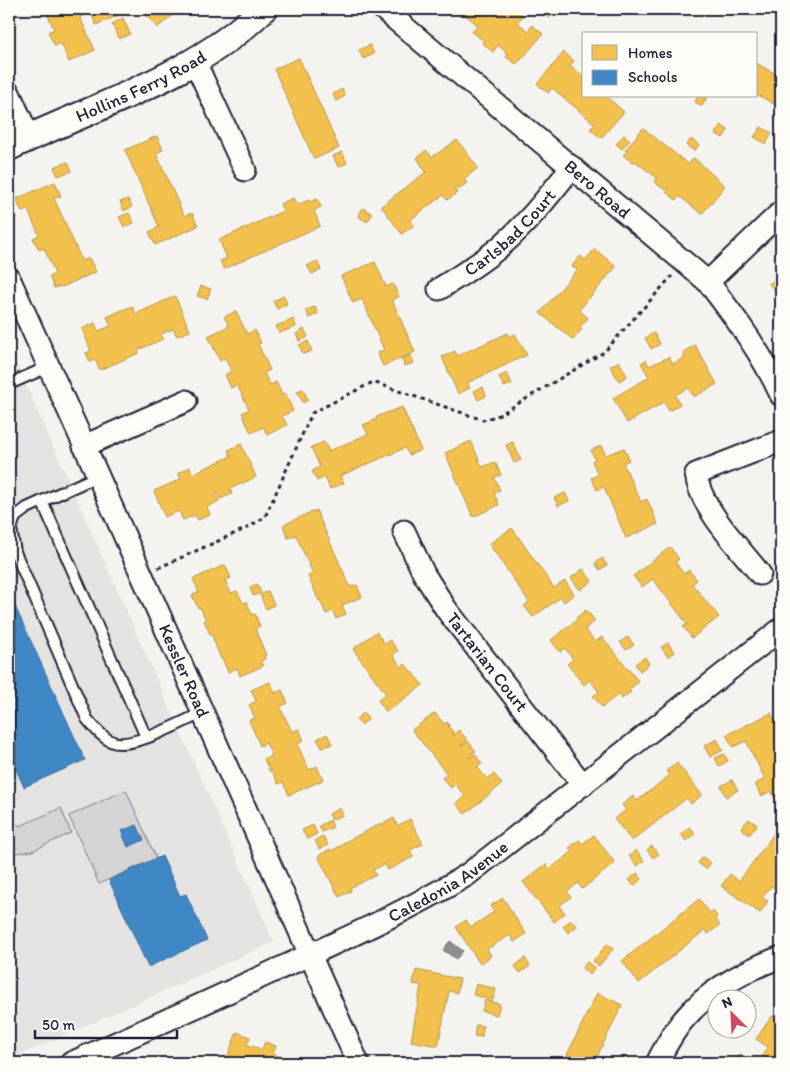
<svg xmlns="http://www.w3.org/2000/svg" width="790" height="1072" font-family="Itim,sans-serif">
<rect width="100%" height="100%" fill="#f4f3ef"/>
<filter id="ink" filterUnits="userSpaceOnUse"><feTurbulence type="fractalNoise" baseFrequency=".02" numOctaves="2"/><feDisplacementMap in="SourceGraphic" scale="10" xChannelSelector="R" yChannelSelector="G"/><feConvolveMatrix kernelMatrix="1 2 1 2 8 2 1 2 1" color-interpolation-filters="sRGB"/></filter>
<g filter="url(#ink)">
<!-- built -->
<polygon fill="#e4e3e2" points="9,347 274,942 9,1060"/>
<!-- green -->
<g fill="#d5d4d5" stroke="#7c7b88">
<polygon points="126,790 156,858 99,884 69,816"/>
<polygon points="61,808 71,833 32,851 9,854 9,818 20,826"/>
</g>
<!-- homes -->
<g fill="#f2c14e" stroke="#b49148">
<polygon points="45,9 87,9 89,13 80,17 95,50 69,62 61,43 55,46 48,32 54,29"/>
<polygon points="103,9 114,9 117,16 96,25 91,14"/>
<polygon points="142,9 172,9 168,11 172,16 157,28"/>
<polygon points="458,9 514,9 523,16 517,22 528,31 532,25 543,34 520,61 519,61 516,64 506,57 508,54 498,45 493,52 482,43 484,41 472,32 478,25"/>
<polygon points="548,9 556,9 557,10 549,18 544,13"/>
<polygon points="123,18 130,34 119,39 112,24"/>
<polygon points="370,45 374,54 363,59 359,50"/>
<polygon points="564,52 574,61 570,66 584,77 584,96 606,96 624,112 601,138 590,129 595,124 552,88 548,93 537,84"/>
<polygon points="299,58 339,148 314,159 274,69"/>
<polygon points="756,63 781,77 781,108 756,94"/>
<polygon points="342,89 345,96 336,101 333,94"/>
<polygon points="698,96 707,97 702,106 695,102"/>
<polygon points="721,125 728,130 723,138 715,133"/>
<polygon points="761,127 772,133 766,144 754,137"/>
<polygon points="643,128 688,164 694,158 725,186 702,214 679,196 676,200 666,192 669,188 668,187 665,190 654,182 657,178 635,161 633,163 623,155 627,151 625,150"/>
<polygon points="624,135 630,140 622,149 616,144"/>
<polygon points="157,136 163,150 156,153 184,216 192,213 198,226 155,245 149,232 159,227 125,150"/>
<polygon points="691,139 699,145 694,151 686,145"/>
<polygon points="457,140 478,168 464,179 467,183 458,190 455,186 453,187 457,193 447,200 443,195 410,220 414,225 402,234 381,206 426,172 417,158 426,150 432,157"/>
<polygon points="342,152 347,163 338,167 333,156"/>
<polygon points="68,162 72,171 58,176 54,167"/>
<polygon points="55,182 61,196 54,198 82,261 89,258 96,272 62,287 61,286 54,288 49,277 55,274 44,248 39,250 33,238 39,235 28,210 22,212 16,199"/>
<polygon points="293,198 297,205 309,200 310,202 317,199 321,207 314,211 320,226 224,269 220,261 227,258 219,240 283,211 280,204"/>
<polygon points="128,199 132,207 124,211 120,202"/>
<polygon points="363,208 372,214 367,222 358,216"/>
<polygon points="129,213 134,223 124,227 119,217"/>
<polygon points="595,249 616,267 579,310 588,318 580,327 582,329 573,340 540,313 577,270 572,266 580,256 585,260"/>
<polygon points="317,261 321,270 312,274 307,266"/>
<polygon points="375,262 386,287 393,284 399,297 392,300 415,352 383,366 377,353 384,350 362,299 353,303 341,276"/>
<polygon points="781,264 781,297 769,284 780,275 775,270"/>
<polygon points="201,286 211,289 207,299 197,296"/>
<polygon points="175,296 190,331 177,336 173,329 161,334 163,339 138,350 139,353 100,370 95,360 90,362 86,353 91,351 82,329 95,323 98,331 111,326 107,317 120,311 132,306 136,314"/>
<polygon points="284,296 287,304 277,309 273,301"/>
<polygon points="315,307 318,314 309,318 306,310"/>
<polygon points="236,311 247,334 255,330 261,343 258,344 270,370 264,373 270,385 276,382 282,395 285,393 293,411 282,416 287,425 267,435 264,427 251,433 242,413 249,409 237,385 231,388 225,375 231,371 225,358 220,361 208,336 229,326 224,317"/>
<polygon points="294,319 296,327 279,333 276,326"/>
<polygon points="304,329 308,337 299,341 296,334"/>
<polygon points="508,333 509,337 515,334 527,355 467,383 470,388 458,394 442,357 455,351 457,356"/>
<polygon points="654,333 660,344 651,349 645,338"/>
<polygon points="308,341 312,351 303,354 299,345"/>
<polygon points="695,345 717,384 694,397 688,388 675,395 680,404 669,411 664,402 627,423 613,398 649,377 641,363 646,360 649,366 669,357 673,364 685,357 683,352"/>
<polygon points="411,355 414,363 404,366 402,359"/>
<polygon points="619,361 627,376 619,381 610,366"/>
<polygon points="507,373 512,384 504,387 499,377"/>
<polygon points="483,387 486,396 478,400 474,391"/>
<polygon points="303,389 308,400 303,403 297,391"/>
<polygon points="402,407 421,450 409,455 405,448 340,476 344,483 330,489 325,477 317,481 312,471 320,467 311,447 324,442 329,451 368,434 363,425 377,419 376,417"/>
<polygon points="471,441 482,467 495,462 501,475 494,477 500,490 494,493 499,505 473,517 445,453"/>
<polygon points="513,442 521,460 514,463 506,445"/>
<polygon points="241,444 256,477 230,489 232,494 220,499 218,494 216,495 219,501 207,507 210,515 198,520 195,515 183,520 179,511 165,517 154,491 181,479 178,473 190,467 192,474 231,456 228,450"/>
<polygon points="601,446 606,455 624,448 629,460 623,463 641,502 647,499 658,524 626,538 604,487 597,490 591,478 598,475 592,461 595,460 591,450"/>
<polygon points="565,493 569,501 558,506 554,498"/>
<polygon points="316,510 350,587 357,585 362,597 342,605 346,614 336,619 333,611 326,614 320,600 319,601 308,576 313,574 296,535 288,538 283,525"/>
<polygon points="512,528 554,588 565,581 574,594 564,602 561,597 533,617 524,606 529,602 489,544"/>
<polygon points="670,547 679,559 675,562 684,574 689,570 697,580 692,584 719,617 692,638 683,627 687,624 653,579 642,587 633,576"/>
<polygon points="602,558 607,565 600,570 595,563"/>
<polygon points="225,565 231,578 225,580 231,593 237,591 243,603 247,602 252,615 255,614 260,626 255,629 266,655 264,656 265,659 260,661 263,666 240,676 237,668 228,672 222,658 221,659 211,633 210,634 204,620 206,620 200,607 198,608 192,595 199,592 193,579"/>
<polygon points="583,569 592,581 580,590 571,578"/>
<polygon points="257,584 261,593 253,596 250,587"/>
<polygon points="268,591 274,605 266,609 260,595"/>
<polygon points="586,610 595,621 585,629 595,642 602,637 639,682 629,689 631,692 622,699 619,694 602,707 593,696 599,692 590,680 584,685 567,664 573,659 565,648 560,652 551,640 577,620 576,618"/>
<polygon points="376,632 385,644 390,640 398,651 393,655 401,667 405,664 423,685 386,712 378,700 386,694 353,649"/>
<polygon points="628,637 634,645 626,650 620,642"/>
<polygon points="668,643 674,652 668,657 661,647"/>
<polygon points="645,657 649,664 640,671 635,664"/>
<polygon points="270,682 275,693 282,690 288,703 280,707 292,732 299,729 304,741 297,744 309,770 317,766 323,780 289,795 283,782 278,784 272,771 270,772 264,759 272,756 266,743 260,746 249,720 255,718 249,705 256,701 251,690"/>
<polygon points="364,713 369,719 361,725 356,719"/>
<polygon points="435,713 444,724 447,722 449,725 448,726 453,732 452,734 453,735 459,730 467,740 461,745 462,746 468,741 476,751 470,756 470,758 475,754 482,764 477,767 487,779 494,774 502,784 465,814 456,803 465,796 455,784 451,788 442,778 447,774 412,730"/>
<polygon points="771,713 781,734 781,739 777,741 781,750 781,802 778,804 771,791 761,796 755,784 765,779 746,741 733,747 726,735"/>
<polygon points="327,734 332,744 322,748 317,739"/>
<polygon points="717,739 723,750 710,757 704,746"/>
<polygon points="724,754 728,761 719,766 715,758"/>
<polygon points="677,763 702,795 691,804 687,798 632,841 614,819 626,810 622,805 633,796 637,801 670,775 666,771"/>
<polygon points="732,780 738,790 726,797 721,786"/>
<polygon points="340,808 343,815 332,820 329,814"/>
<polygon points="394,818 397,826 410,819 423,844 410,850 413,857 388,870 385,864 373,870 376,875 350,888 351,891 339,897 318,856 330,849 331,851 344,844 343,843 380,824 381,825"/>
<polygon points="749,819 757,825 749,835 741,828"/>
<polygon points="330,820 333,827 322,832 319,826"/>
<polygon points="313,825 317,834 307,839 302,830"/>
<polygon points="690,827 695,834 686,841 681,834"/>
<polygon points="776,831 779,833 775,839 781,842 781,885 778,890 771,886 762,898 768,901 760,913 721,886 730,874 739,881"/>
<polygon points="594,835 615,863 582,889 578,883 567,892 571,897 559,906 565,913 554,922 523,882 546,864 550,869 572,852 569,848 579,840 582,844"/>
<polygon points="323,836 328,845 319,849 315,840"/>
<polygon points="652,846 659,854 653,858 647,850"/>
<polygon points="636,850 644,861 637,866 629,856"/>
<polygon points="703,857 711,863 706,869 698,863"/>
<polygon points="637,873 642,879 634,886 629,880"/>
<polygon points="503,898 526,934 514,942 510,935 487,949 491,956 480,964 456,927 466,920 471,927 494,912 490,906"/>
<polygon points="699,899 710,913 713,911 717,916 715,919 720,925 708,934 705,930 639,983 622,961"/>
<polygon points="571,920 577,926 568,933 563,926"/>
<polygon points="607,944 613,949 599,966 593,961"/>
<polygon points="525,958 530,966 520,973 515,966"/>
<polygon points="587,962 595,968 590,975 582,968"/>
<polygon points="416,970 460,979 457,993 449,991 438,1046 411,1041 421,985 413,984"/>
<polygon points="476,984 496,989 493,1000 473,995"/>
<polygon points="597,993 622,1005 594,1063 563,1063"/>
<polygon points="485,1000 500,1004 497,1015 482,1011"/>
<polygon points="772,1016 781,1022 781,1057 779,1055 773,1063 762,1055 768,1047 756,1039"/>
<polygon points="476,1025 483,1026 482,1037 474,1036"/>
<polygon points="237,1032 250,1037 247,1045 259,1048 258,1049 261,1051 265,1042 276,1046 273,1054 297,1063 225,1063"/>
<polygon points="741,1054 747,1059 744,1063 736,1063 734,1062"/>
</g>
<!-- schools -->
<g fill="#3f88c5" stroke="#36699c">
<polygon points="9,593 85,760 24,787 9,754"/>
<polygon points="137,825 144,840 128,847 121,831"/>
<polygon points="162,856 180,896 186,894 207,940 148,967 109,880"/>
</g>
<!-- industry -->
<polygon fill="#8d8d92" stroke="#6d6d78" points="450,941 463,951 456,959 443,950"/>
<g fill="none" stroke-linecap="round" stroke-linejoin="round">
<defs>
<g id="service">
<polyline points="9,384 48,367"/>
<path d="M98,476L27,508L15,517L11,529L15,552L87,719C94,727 102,738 113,742C133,749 182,722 202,713"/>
<polyline points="42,501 146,737"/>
</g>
<g id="minor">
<path id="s1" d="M383,9L708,282C735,317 763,355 781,395"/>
<polyline points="194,60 245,170"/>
<polyline points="9,93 29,137"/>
<path id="s2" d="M9,278L98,476L358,1063"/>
<polyline points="708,282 781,212"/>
<path id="s3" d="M439,289C461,275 483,262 502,245C529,222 550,194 572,167"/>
<polyline points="84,446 186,401"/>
<path id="s4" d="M404,531L424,574L446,609L583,785"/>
<path d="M760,574C739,547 700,508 696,474L781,441"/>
<path id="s5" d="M71,1063C139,1033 207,1002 274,971C340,941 406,912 467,875L781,629"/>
<path d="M657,1063C665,1047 674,1030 686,1017C711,988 746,970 781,957"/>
</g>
<g id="tertiary">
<path id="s6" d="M9,147C94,106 195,77 263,9"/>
</g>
</defs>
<!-- service casing -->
<use href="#service" stroke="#22223b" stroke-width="14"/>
<!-- minor casing -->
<use href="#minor" stroke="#22223b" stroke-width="25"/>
<!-- tertiary casing -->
<use href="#tertiary" stroke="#22223b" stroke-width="30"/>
<!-- path -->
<polyline stroke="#22223b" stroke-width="3" stroke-dasharray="4 4" stroke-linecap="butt" points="158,568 247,528 265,517 312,413 373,382 483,420 499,415 604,352 672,276"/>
<!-- service -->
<use href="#service" stroke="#fdfcf7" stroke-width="10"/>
<!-- minor -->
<use href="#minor" stroke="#fdfcf7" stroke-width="21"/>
<!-- tertiary -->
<use href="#tertiary" stroke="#fdfcf7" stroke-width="26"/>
</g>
</g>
<g text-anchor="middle" stroke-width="5" stroke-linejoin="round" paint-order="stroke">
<!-- street labels -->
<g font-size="18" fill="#22223b" stroke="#fdfcf7">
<text dy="6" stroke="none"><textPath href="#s6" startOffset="145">Hollins Ferry Road</textPath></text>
<text dy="6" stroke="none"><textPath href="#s1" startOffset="280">Bero Road</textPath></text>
<text dy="6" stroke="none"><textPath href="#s3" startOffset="91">Carlsbad Court</textPath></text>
<text dy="6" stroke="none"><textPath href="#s4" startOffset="156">Tartarian Court</textPath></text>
<text dy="6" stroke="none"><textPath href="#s2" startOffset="430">Kessler Road</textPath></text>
<text dy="6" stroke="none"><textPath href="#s5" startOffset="419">Caledonia Avenue</textPath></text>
</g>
</g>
<!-- margin -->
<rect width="790" height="1072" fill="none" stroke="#fdfcf7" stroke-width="30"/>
<rect x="15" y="15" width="760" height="1042" fill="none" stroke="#22223b" stroke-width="2" filter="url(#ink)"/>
<!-- legend -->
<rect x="582" y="32" width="175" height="65" fill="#fdfcf7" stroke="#a5a5ac"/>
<rect x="592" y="45" width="25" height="15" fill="#f2c14e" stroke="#a5a5ac"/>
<text x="628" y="58" font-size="15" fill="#22223b">Homes</text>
<rect x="592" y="70" width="25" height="15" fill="#3f88c5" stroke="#a5a5ac"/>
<text x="628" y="82" font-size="15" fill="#22223b">Schools</text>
<!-- north arrow -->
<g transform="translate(732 1014) rotate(336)"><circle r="24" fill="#fdfcf7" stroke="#a5a5ac"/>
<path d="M0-4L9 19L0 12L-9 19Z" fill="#d1495b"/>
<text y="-8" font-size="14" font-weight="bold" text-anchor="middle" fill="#22223b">N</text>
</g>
<!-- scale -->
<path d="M35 1030v8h142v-8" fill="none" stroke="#22223b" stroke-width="2.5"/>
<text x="42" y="1030" font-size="15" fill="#22223b" stroke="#fdfcf7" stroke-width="4" paint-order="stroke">50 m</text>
</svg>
